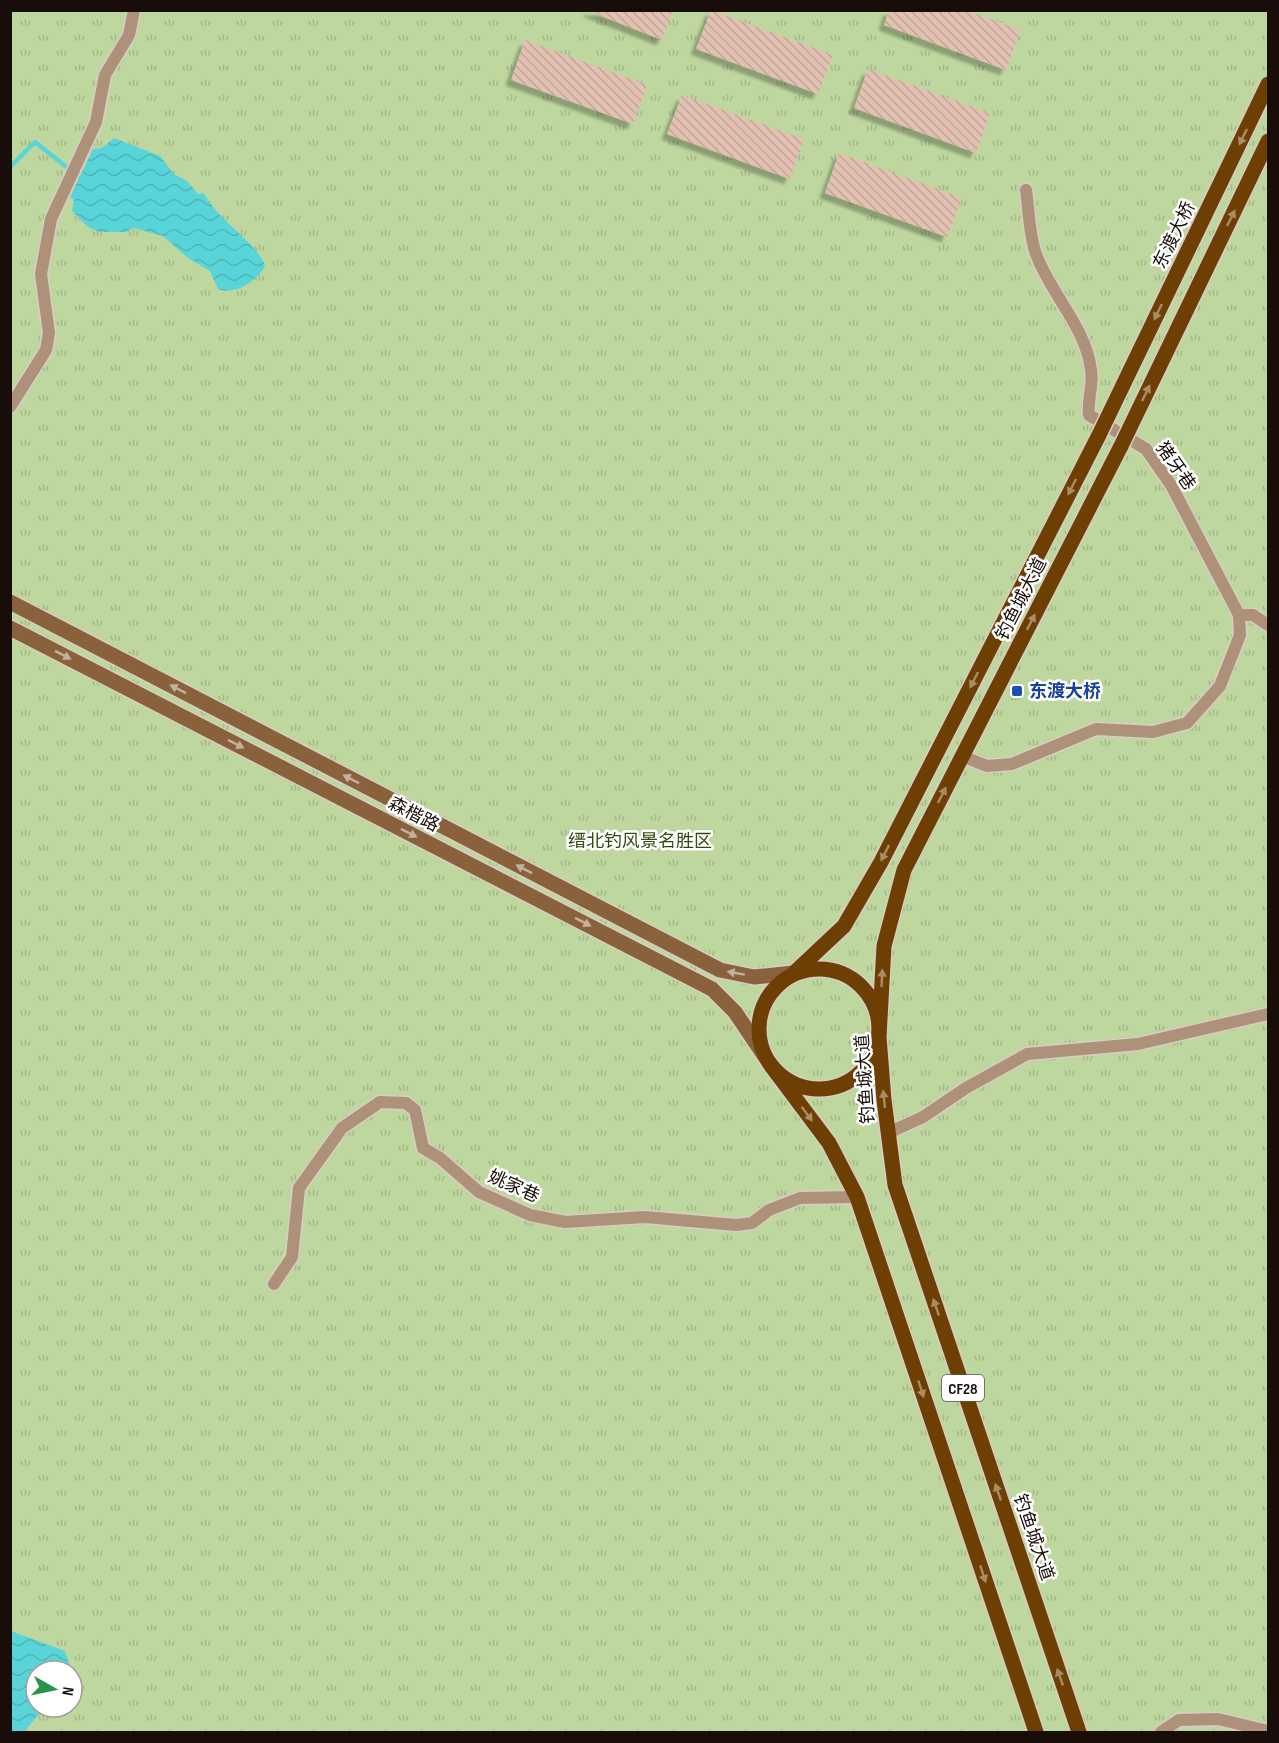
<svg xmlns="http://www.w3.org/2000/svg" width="1279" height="1743" font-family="'Sofia Sans Condensed','Noto Sans SC',sans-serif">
<defs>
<pattern id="park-tufts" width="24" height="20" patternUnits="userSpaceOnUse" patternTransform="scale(1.5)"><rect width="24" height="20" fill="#bed79e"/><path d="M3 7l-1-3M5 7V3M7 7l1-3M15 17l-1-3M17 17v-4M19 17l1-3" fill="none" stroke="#a3b787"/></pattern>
<pattern id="water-waves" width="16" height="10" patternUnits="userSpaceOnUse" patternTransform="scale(1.5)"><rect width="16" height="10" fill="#59d5d9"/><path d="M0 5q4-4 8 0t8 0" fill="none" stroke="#4db6b9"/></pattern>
<pattern id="building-back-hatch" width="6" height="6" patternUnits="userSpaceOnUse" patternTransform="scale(1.5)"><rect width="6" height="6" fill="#e3c1b2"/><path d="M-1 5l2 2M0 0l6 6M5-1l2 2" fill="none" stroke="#c2a598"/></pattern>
<filter id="shadow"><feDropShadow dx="-5.5" dy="5.5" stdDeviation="1.5" flood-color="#0004"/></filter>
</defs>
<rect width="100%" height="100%" fill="#fff0ea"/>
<!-- park -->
<path fill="url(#park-tufts)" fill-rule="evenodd" d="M11,11H1268V1732H11ZM36,1671H72V1707H36Z"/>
<!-- water -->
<g fill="url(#water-waves)">
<path d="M114,138L160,156L174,174L187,181L198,194L204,193C217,220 258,243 265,266C257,281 235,296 218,289L210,271L188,258L163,236L133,228L126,232H100L88,227L72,211L74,200L70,197L93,149L102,148Z"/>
<polygon points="11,1631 65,1651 71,1669 36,1671 36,1707 45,1707 24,1732 11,1732"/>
</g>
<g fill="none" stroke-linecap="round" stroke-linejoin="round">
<!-- stream -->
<polyline stroke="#59d5d9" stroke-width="4.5" points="10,167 35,142 79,177"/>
</g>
<!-- building -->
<g fill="url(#building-back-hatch)" filter="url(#shadow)">
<polygon points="586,10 673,10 662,40"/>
<polygon points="711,10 833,55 818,94 696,49"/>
<polygon points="889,10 966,10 1020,30 1006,70 884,25"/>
<polygon points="525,40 647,85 633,124 511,80"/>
<polygon points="868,69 990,113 976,153 854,108"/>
<polygon points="682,95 804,139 790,179 667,134"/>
<polygon points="839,153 962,198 947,237 825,193"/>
</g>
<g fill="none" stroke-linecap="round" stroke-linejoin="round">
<defs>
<g id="street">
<path d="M1026,190C1029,210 1029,235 1036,254C1050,293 1086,327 1091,370C1094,385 1087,398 1089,415L1146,449L1171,485L1239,615H1253L1268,625"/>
<polyline points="10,407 46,350 49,333 41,274 51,219 96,122 105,75 129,35 134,10"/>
<polyline points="962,756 987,766 1012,764 1096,729 1153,732 1187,723 1220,686 1240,635 1239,615"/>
<polyline points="888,1133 923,1117 966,1088 1027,1054 1138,1044 1268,1014"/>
<polyline points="274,1284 292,1257 299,1188 342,1128 380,1102 406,1103 415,1110 423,1148 440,1158 479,1192 530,1215 565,1222 645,1217 736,1225 752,1223 769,1210 800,1198 857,1197"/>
<polyline points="1161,1732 1179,1720 1218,1719 1268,1731"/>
</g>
<g id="secondary">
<polyline points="10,602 720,970 754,977 794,973"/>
<polyline points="10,628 712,989 735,1012 772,1067"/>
</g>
<g id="primary">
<circle cx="819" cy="1029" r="60"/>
<polyline points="794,973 844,926 881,862 1099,435"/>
<polyline points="772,1067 829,1143 857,1197 1036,1732"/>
<polyline points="1079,1732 895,1185 884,1100 879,1037 884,946 904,870 1121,446"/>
</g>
</defs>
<!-- street casing -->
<use href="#street" stroke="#daccc6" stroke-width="15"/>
<!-- secondary casing -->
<use href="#secondary" stroke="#daccc6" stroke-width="18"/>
<!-- primary casing -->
<use href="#primary" stroke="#daccc6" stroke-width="18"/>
<!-- street -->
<use href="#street" stroke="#ad9178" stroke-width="12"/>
<!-- secondary -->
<use href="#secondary" stroke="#89613b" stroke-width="15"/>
<!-- primary -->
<use href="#primary" stroke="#6e3f03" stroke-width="15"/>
<defs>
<g id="primary-bridge">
<polyline points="1099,435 1268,84"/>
<polyline points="1121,446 1268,141"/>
</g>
</defs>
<!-- primary-bridge casing -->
<use href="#primary-bridge" stroke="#daccc6" stroke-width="18" stroke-linecap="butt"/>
<!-- primary-bridge -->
<use href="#primary-bridge" stroke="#6e3f03" stroke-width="15"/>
</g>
<!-- one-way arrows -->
<defs><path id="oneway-solid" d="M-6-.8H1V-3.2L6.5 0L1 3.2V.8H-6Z" transform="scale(1.5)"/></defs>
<g fill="#a88c68">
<use href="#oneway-solid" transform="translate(1243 137) rotate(116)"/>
<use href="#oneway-solid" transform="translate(1231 218) rotate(-64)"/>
<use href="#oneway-solid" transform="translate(1158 312) rotate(116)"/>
<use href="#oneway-solid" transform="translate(1146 393) rotate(-64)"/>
<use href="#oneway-solid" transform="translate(1072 487) rotate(117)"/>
<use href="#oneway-solid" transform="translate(1031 622) rotate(-63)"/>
<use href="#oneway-solid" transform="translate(974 680) rotate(117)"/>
<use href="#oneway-solid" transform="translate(942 795) rotate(-63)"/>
<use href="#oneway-solid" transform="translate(885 853) rotate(117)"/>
<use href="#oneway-solid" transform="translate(882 978) rotate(-87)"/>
<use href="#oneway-solid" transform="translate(884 1099) rotate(-96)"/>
<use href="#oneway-solid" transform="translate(807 1114) rotate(53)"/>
<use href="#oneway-solid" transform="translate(936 1307) rotate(-109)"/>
<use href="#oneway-solid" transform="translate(921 1389) rotate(72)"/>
<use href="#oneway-solid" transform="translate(998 1492) rotate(-109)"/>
<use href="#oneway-solid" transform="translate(983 1574) rotate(72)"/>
<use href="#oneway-solid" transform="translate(1060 1677) rotate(-109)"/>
</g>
<g fill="#c4b09d">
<use href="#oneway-solid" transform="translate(63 655) rotate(27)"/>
<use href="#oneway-solid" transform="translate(178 689) rotate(-153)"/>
<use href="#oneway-solid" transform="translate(236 744) rotate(27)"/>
<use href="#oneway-solid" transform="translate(351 779) rotate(-153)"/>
<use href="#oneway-solid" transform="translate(409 833) rotate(27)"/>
<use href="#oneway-solid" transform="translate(524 869) rotate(-153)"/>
<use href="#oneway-solid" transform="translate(583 922) rotate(27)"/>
<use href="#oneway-solid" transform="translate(736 973) rotate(-170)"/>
</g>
<!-- markers -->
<rect fill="#1a4fb4" stroke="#fff" stroke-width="2" x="1011" y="685" width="12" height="12" rx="3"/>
<g text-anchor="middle" stroke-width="5" stroke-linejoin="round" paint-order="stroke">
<!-- shield labels -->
<rect fill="#fff" stroke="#5d5652" stroke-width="1.5" x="942" y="1375" width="42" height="26" rx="4.5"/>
<g font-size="16" font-weight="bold" fill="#180d08">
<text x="963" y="1394">CF28</text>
</g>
<!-- street labels -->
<g font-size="18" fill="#180d08" stroke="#fff">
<text transform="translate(1174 235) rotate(-64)" y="6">东渡大桥</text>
<text transform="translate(1176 466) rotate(55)" y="6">猪牙巷</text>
<text transform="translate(1021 599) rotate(-63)" y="6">钓鱼城大道</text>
<text transform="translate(414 814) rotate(27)" y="6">森楷路</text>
<text transform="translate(865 1079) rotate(-94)" y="6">钓鱼城大道</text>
<text transform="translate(514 1186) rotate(24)" y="6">姚家巷</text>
<text transform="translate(1034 1537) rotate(71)" y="6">钓鱼城大道</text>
</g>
<!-- transit labels -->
<g font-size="18" font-weight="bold" fill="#164399" stroke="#fff" text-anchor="start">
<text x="1029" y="697">东渡大桥</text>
</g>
<!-- park labels -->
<g font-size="18" fill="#344810" stroke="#fff">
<text x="640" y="847">缙北钓风景名胜区</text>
</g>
</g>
<!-- border -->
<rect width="1279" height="1743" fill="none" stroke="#180d08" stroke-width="24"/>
<!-- north arrow -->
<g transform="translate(54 1689) rotate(99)"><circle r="28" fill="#ffffff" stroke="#a39e9c" stroke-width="1.5"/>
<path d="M0-4.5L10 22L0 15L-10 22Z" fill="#27934b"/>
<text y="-9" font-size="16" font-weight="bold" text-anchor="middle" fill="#180d08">N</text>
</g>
</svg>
